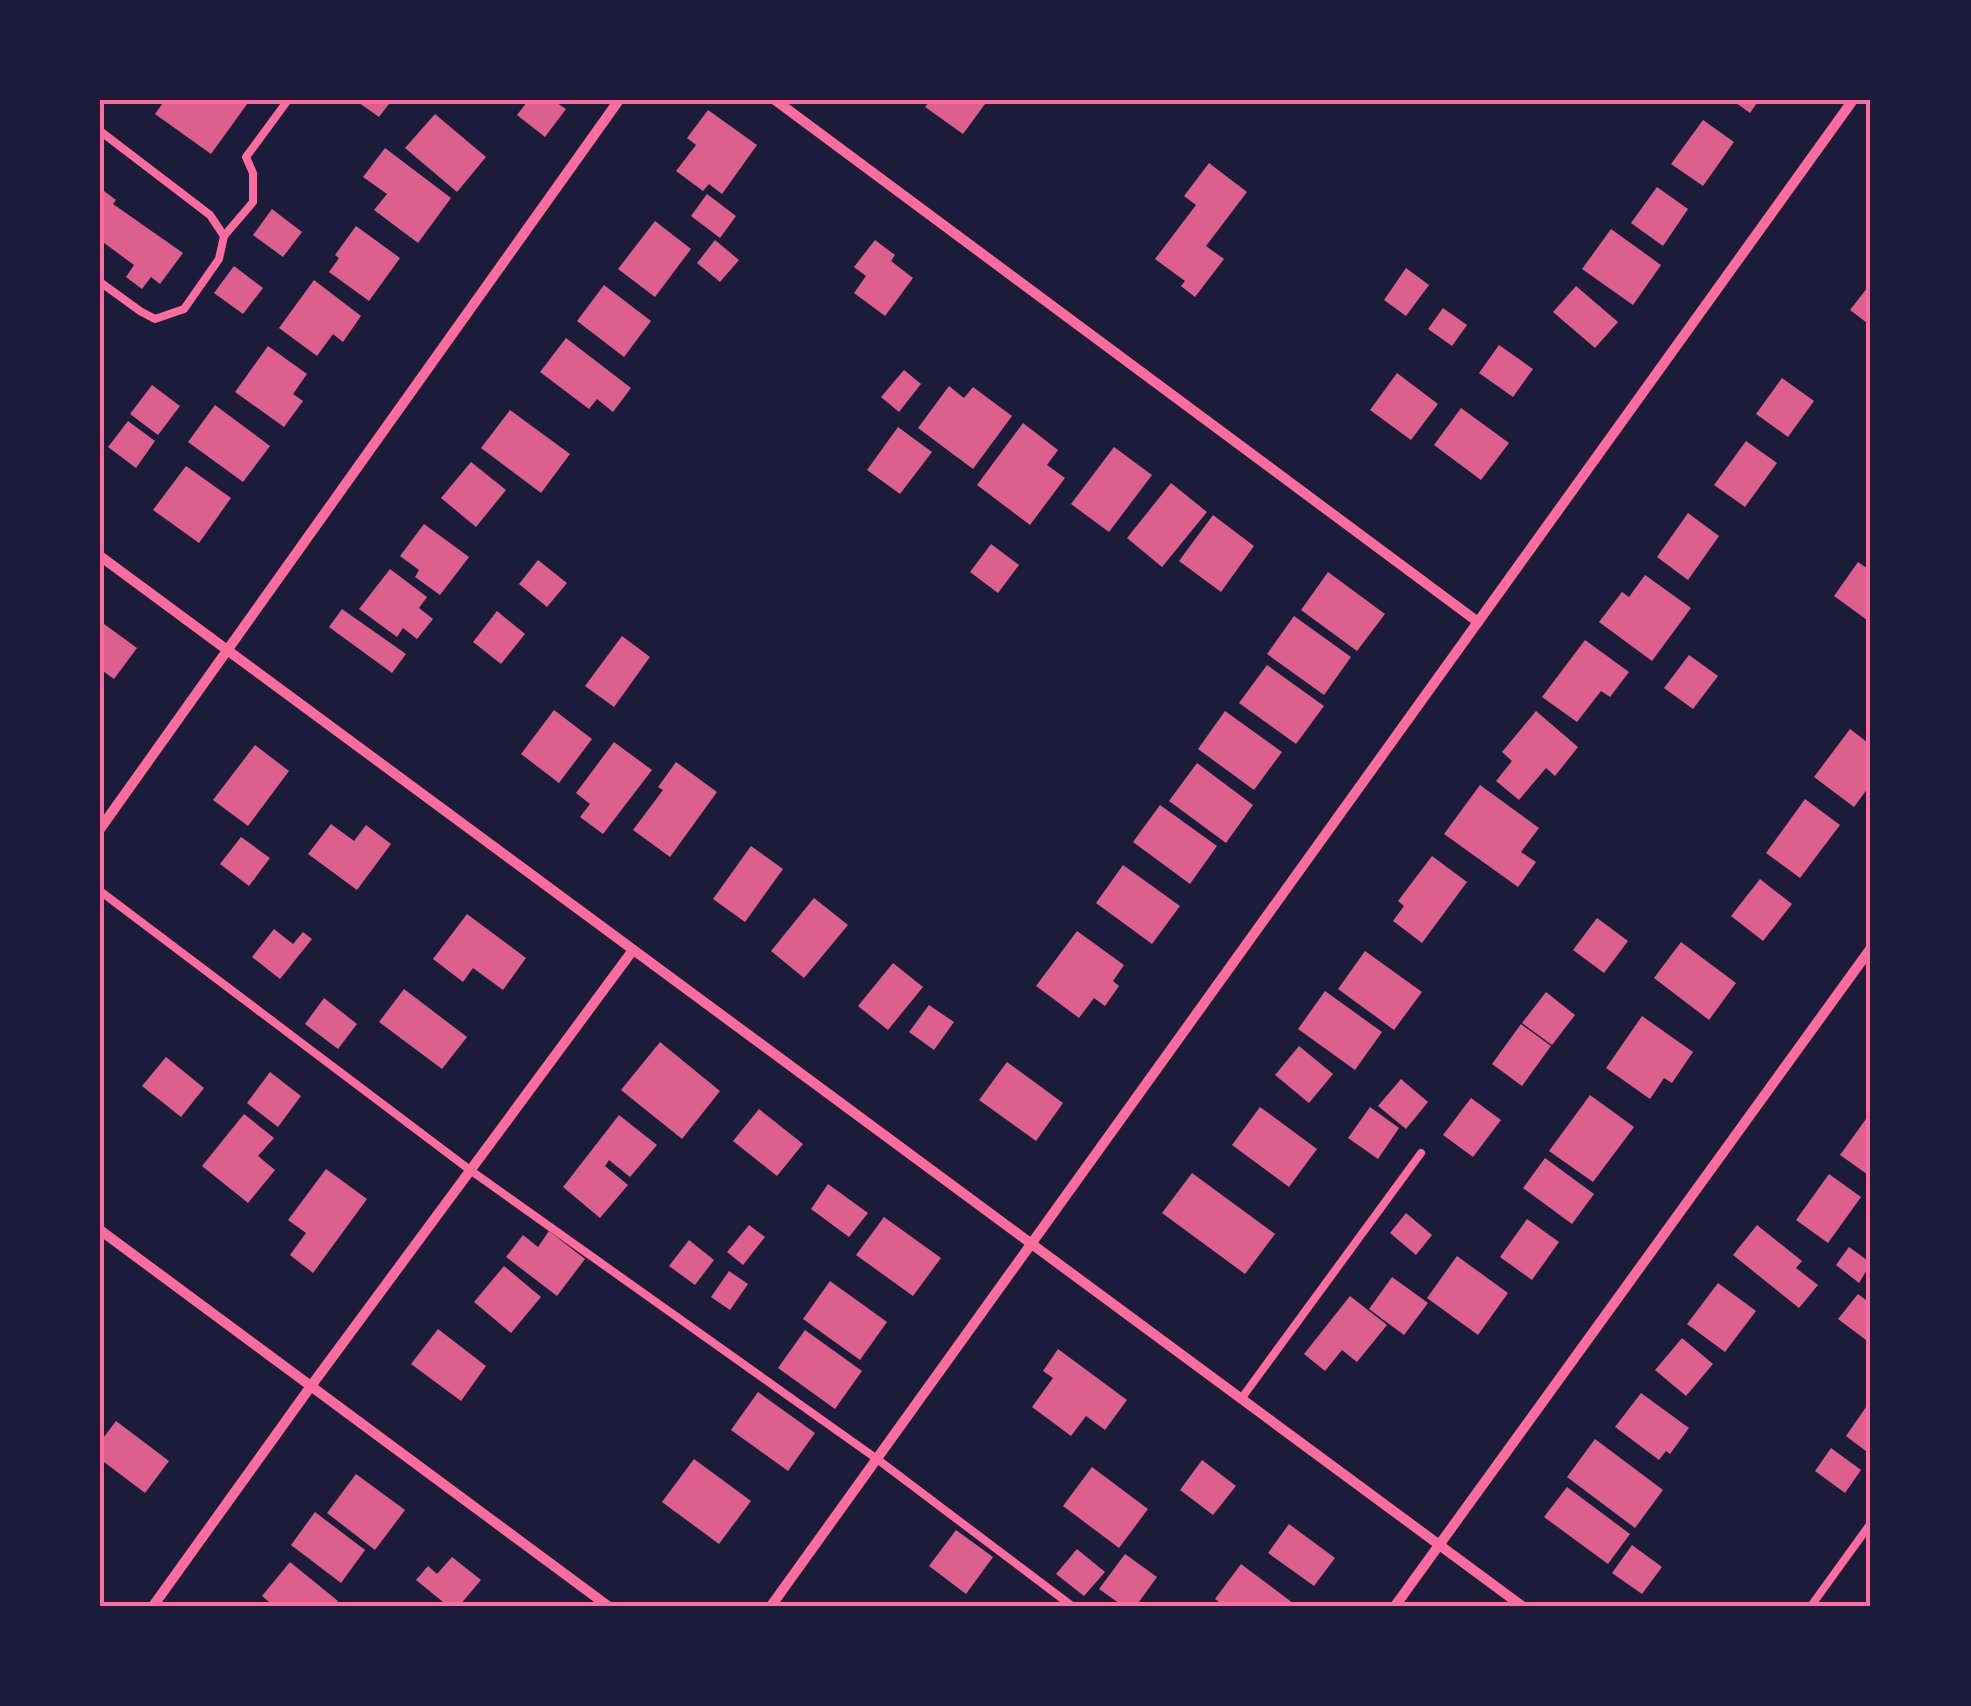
<svg xmlns="http://www.w3.org/2000/svg" width="1971" height="1706" font-family="'Nunito Sans',sans-serif">
<rect width="100%" height="100%" fill="#1b1b3a"/>
<!-- building -->
<g fill="#dd5f8e">
<polygon points="165,100 250,100 211,154 155,114"/>
<polygon points="355,100 392,100 379,117"/>
<polygon points="524,100 559,100 557,103 566,109 545,137 517,115 527,102"/>
<polygon points="931,100 988,100 963,134 925,107"/>
<polygon points="1732,100 1759,100 1750,113"/>
<polygon points="708,110 757,145 722,194 709,184 703,191 676,171 696,145 687,138"/>
<polygon points="435,114 486,157 457,192 405,148"/>
<polygon points="1703,120 1734,142 1703,186 1671,164"/>
<polygon points="385,148 451,198 418,243 374,210 387,194 363,177"/>
<polygon points="1209,163 1247,192 1206,246 1224,259 1195,297 1181,286 1185,281 1155,259 1196,205 1184,196"/>
<polygon points="1657,187 1688,209 1663,246 1631,223"/>
<polygon points="100,188 116,200 113,204 183,253 160,284 151,277 142,289 126,277 134,265 100,240"/>
<polygon points="707,194 736,216 720,238 691,216"/>
<polygon points="272,209 302,232 283,257 253,235"/>
<polygon points="655,221 691,249 655,297 618,269"/>
<polygon points="356,226 400,258 369,301 329,272 339,258 335,255"/>
<polygon points="1611,229 1661,265 1633,305 1582,269"/>
<polygon points="715,240 739,260 720,282 697,263"/>
<polygon points="875,240 895,255 891,261 913,278 885,316 854,293 866,276 854,267"/>
<polygon points="234,266 263,288 243,314 214,293"/>
<polygon points="1406,268 1429,285 1406,316 1384,300"/>
<polygon points="314,280 361,316 343,342 333,334 317,356 279,328"/>
<polygon points="1871,283 1871,326 1850,310"/>
<polygon points="604,285 651,321 624,357 577,321"/>
<polygon points="1576,286 1618,322 1595,348 1553,312"/>
<polygon points="1443,308 1467,325 1452,346 1428,329"/>
<polygon points="566,338 631,388 613,412 597,399 589,409 540,372"/>
<polygon points="1499,345 1533,369 1513,397 1479,373"/>
<polygon points="268,346 307,374 293,394 303,401 284,427 235,392"/>
<polygon points="904,370 921,384 899,412 881,397"/>
<polygon points="1397,373 1438,404 1411,440 1370,410"/>
<polygon points="1782,378 1814,401 1788,437 1756,414"/>
<polygon points="152,385 180,406 158,435 130,414"/>
<polygon points="949,386 964,398 973,387 1012,416 973,469 918,428"/>
<polygon points="215,405 270,446 243,482 188,442"/>
<polygon points="1461,408 1509,443 1481,480 1434,445"/>
<polygon points="510,410 570,454 541,493 481,448"/>
<polygon points="128,421 155,441 136,468 108,447"/>
<polygon points="1023,423 1058,450 1047,465 1065,478 1030,525 977,485"/>
<polygon points="898,427 932,452 900,494 867,470"/>
<polygon points="1746,441 1777,463 1745,507 1714,485"/>
<polygon points="1114,447 1152,475 1109,532 1071,504"/>
<polygon points="471,462 506,490 476,527 441,498"/>
<polygon points="186,466 231,498 199,543 153,510"/>
<polygon points="1171,483 1207,512 1162,567 1127,538"/>
<polygon points="1688,513 1719,536 1688,580 1657,557"/>
<polygon points="1213,515 1254,546 1221,592 1179,561"/>
<polygon points="424,524 469,557 440,595 415,577 419,570 400,556"/>
<polygon points="991,544 1019,565 998,593 970,572"/>
<polygon points="538,560 567,583 547,607 519,584"/>
<polygon points="1858,562 1871,571 1871,614 1867,620 1834,596"/>
<polygon points="390,569 427,597 419,608 433,619 417,639 403,628 397,637 359,609"/>
<polygon points="1328,572 1385,614 1357,651 1301,610"/>
<polygon points="1645,575 1691,608 1652,661 1599,622 1622,592 1629,597"/>
<polygon points="342,609 406,654 392,673 329,627"/>
<polygon points="497,611 525,634 501,664 473,642"/>
<polygon points="1294,616 1351,657 1324,695 1267,654"/>
<polygon points="100,621 137,648 114,679 100,669"/>
<polygon points="622,636 650,657 614,707 585,686"/>
<polygon points="1585,640 1629,672 1610,697 1601,691 1577,722 1542,697"/>
<polygon points="1689,655 1718,676 1693,709 1664,688"/>
<polygon points="1267,665 1324,706 1296,744 1239,703"/>
<polygon points="554,710 592,739 559,783 521,754"/>
<polygon points="1225,711 1282,752 1254,790 1198,749"/>
<polygon points="1536,711 1578,747 1555,776 1546,768 1519,800 1496,781 1512,761 1502,752"/>
<polygon points="1850,729 1871,745 1871,784 1854,807 1814,777"/>
<polygon points="614,742 652,770 603,834 580,817 590,804 576,793"/>
<polygon points="255,745 289,771 248,826 213,800"/>
<polygon points="676,762 717,792 670,857 633,830 663,790 658,787"/>
<polygon points="1197,763 1253,805 1226,843 1169,801"/>
<polygon points="1480,785 1539,828 1521,852 1536,862 1518,887 1444,834"/>
<polygon points="1805,799 1840,825 1800,878 1766,853"/>
<polygon points="1160,805 1217,846 1190,884 1133,842"/>
<polygon points="331,824 354,841 366,825 391,844 357,890 308,854"/>
<polygon points="241,837 270,858 249,886 220,864"/>
<polygon points="751,846 783,869 745,922 713,899"/>
<polygon points="1432,856 1467,882 1422,943 1393,921 1404,906 1398,901"/>
<polygon points="1123,865 1180,906 1152,944 1096,903"/>
<polygon points="1760,879 1792,904 1763,941 1731,916"/>
<polygon points="814,898 848,925 804,978 771,951"/>
<polygon points="467,914 526,958 503,990 473,968 463,982 433,959"/>
<polygon points="1597,918 1628,941 1604,973 1573,950"/>
<polygon points="274,929 293,944 303,932 312,939 280,979 252,957"/>
<polygon points="1077,931 1124,965 1113,981 1119,986 1105,1006 1094,998 1079,1018 1036,986"/>
<polygon points="1681,942 1736,983 1709,1020 1654,978"/>
<polygon points="1365,951 1422,992 1394,1030 1338,989"/>
<polygon points="893,963 923,987 888,1030 858,1006"/>
<polygon points="404,989 467,1037 442,1069 379,1022"/>
<polygon points="1325,991 1382,1032 1355,1070 1298,1029"/>
<polygon points="1546,992 1575,1015 1552,1045 1522,1023"/>
<polygon points="324,998 357,1024 338,1049 305,1024"/>
<polygon points="929,1005 954,1022 934,1050 909,1032"/>
<polygon points="1642,1016 1693,1052 1672,1083 1664,1078 1650,1099 1606,1068"/>
<polygon points="1521,1024 1551,1046 1522,1086 1492,1064"/>
<polygon points="660,1042 720,1091 682,1139 621,1090"/>
<polygon points="1299,1046 1333,1074 1309,1103 1275,1075"/>
<polygon points="166,1057 204,1088 181,1117 142,1086"/>
<polygon points="1007,1062 1063,1103 1036,1141 979,1100"/>
<polygon points="270,1072 301,1096 278,1127 247,1103"/>
<polygon points="1401,1079 1428,1102 1406,1129 1378,1106"/>
<polygon points="1590,1095 1634,1127 1593,1182 1549,1151"/>
<polygon points="1471,1098 1501,1120 1473,1157 1443,1135"/>
<polygon points="1260,1107 1317,1149 1289,1187 1232,1145"/>
<polygon points="1370,1107 1399,1128 1378,1159 1348,1138"/>
<polygon points="759,1109 803,1144 777,1176 733,1141"/>
<polygon points="1871,1112 1871,1177 1840,1155"/>
<polygon points="244,1114 274,1138 258,1156 275,1170 248,1203 202,1166"/>
<polygon points="619,1115 657,1145 630,1177 609,1160 605,1166 628,1185 600,1218 563,1187"/>
<polygon points="1545,1158 1594,1194 1572,1224 1523,1188"/>
<polygon points="326,1169 367,1199 313,1273 290,1255 306,1233 288,1220"/>
<polygon points="1192,1173 1275,1234 1245,1274 1162,1213"/>
<polygon points="1829,1174 1861,1197 1828,1243 1796,1220"/>
<polygon points="828,1184 868,1213 849,1237 811,1209"/>
<polygon points="1406,1213 1432,1235 1416,1255 1390,1233"/>
<polygon points="884,1217 941,1258 913,1296 856,1255"/>
<polygon points="1527,1219 1559,1242 1532,1280 1500,1257"/>
<polygon points="749,1225 765,1237 743,1265 727,1252"/>
<polygon points="1757,1225 1802,1261 1796,1268 1818,1285 1799,1308 1733,1255"/>
<polygon points="549,1231 585,1259 557,1296 506,1257 523,1235 538,1247"/>
<polygon points="689,1240 714,1260 695,1285 669,1266"/>
<polygon points="1849,1247 1871,1263 1859,1283 1836,1265"/>
<polygon points="1457,1256 1508,1293 1478,1335 1427,1298"/>
<polygon points="504,1266 541,1297 511,1333 474,1302"/>
<polygon points="729,1271 748,1284 730,1310 711,1297"/>
<polygon points="1392,1277 1428,1303 1404,1335 1369,1309"/>
<polygon points="830,1281 887,1322 860,1360 803,1319"/>
<polygon points="1718,1283 1756,1311 1725,1352 1687,1324"/>
<polygon points="1858,1294 1871,1304 1871,1333 1866,1340 1838,1319"/>
<polygon points="1350,1296 1387,1325 1357,1362 1342,1350 1325,1371 1304,1354"/>
<polygon points="438,1329 486,1366 461,1401 411,1364"/>
<polygon points="805,1330 862,1371 835,1409 778,1368"/>
<polygon points="1682,1338 1713,1364 1686,1396 1655,1370"/>
<polygon points="1058,1349 1127,1400 1105,1430 1086,1416 1071,1436 1032,1407 1053,1378 1043,1371"/>
<polygon points="758,1392 815,1433 788,1471 731,1430"/>
<polygon points="1641,1393 1689,1428 1670,1454 1666,1451 1659,1460 1615,1427"/>
<polygon points="1866,1407 1871,1411 1871,1455 1846,1436"/>
<polygon points="116,1421 169,1461 145,1493 100,1459 100,1442"/>
<polygon points="1595,1439 1663,1490 1635,1528 1567,1477"/>
<polygon points="1831,1448 1861,1470 1845,1493 1815,1471"/>
<polygon points="694,1459 751,1501 719,1544 662,1502"/>
<polygon points="1202,1460 1236,1486 1213,1515 1180,1490"/>
<polygon points="1092,1467 1148,1509 1119,1548 1063,1506"/>
<polygon points="356,1474 405,1510 375,1550 327,1513"/>
<polygon points="1567,1487 1630,1534 1608,1564 1544,1517"/>
<polygon points="315,1512 365,1550 341,1583 291,1545"/>
<polygon points="1289,1524 1335,1558 1314,1586 1268,1553"/>
<polygon points="956,1530 993,1557 966,1594 929,1566"/>
<polygon points="1632,1545 1662,1567 1642,1594 1612,1573"/>
<polygon points="1077,1549 1105,1572 1084,1596 1056,1574"/>
<polygon points="1125,1554 1157,1577 1136,1606 1123,1606 1099,1589"/>
<polygon points="452,1557 481,1580 459,1606 448,1606 416,1580 428,1566 437,1574"/>
<polygon points="290,1562 338,1601 334,1606 274,1606 262,1596"/>
<polygon points="1241,1564 1297,1606 1224,1606 1215,1599"/>
</g>
<g fill="none" stroke-linecap="round" stroke-linejoin="round">
<!-- service -->
<g stroke="#ff6b9d" stroke-width="8">
<polyline points="100,131 210,215 224,236"/>
<polyline points="100,282 140,311 155,319 184,309 219,259 224,236 253,202 253,173 246,157 288,100"/>
<polyline points="100,891 470,1170 877,1459 1072,1606"/>
<polyline points="1241,1399 1421,1153"/>
<polyline points="1811,1606 1871,1523"/>
</g>
<!-- minor -->
<g stroke="#ff6b9d" stroke-width="10">
<polyline points="775,100 1478,622"/>
<polyline points="100,556 1522,1606"/>
<polyline points="100,829 619,100"/>
<polyline points="100,1230 608,1606"/>
<polyline points="153,1606 311,1386 633,950"/>
<polyline points="771,1606 1853,100"/>
<polyline points="1395,1606 1871,948"/>
</g>
</g>
<!-- border -->
<rect width="1971" height="1706" fill="none" stroke="#1b1b3a" stroke-width="205"/>
<rect x="102" y="102" width="1766" height="1502" fill="none" stroke="#ff6b9d" stroke-width="4"/>
</svg>
